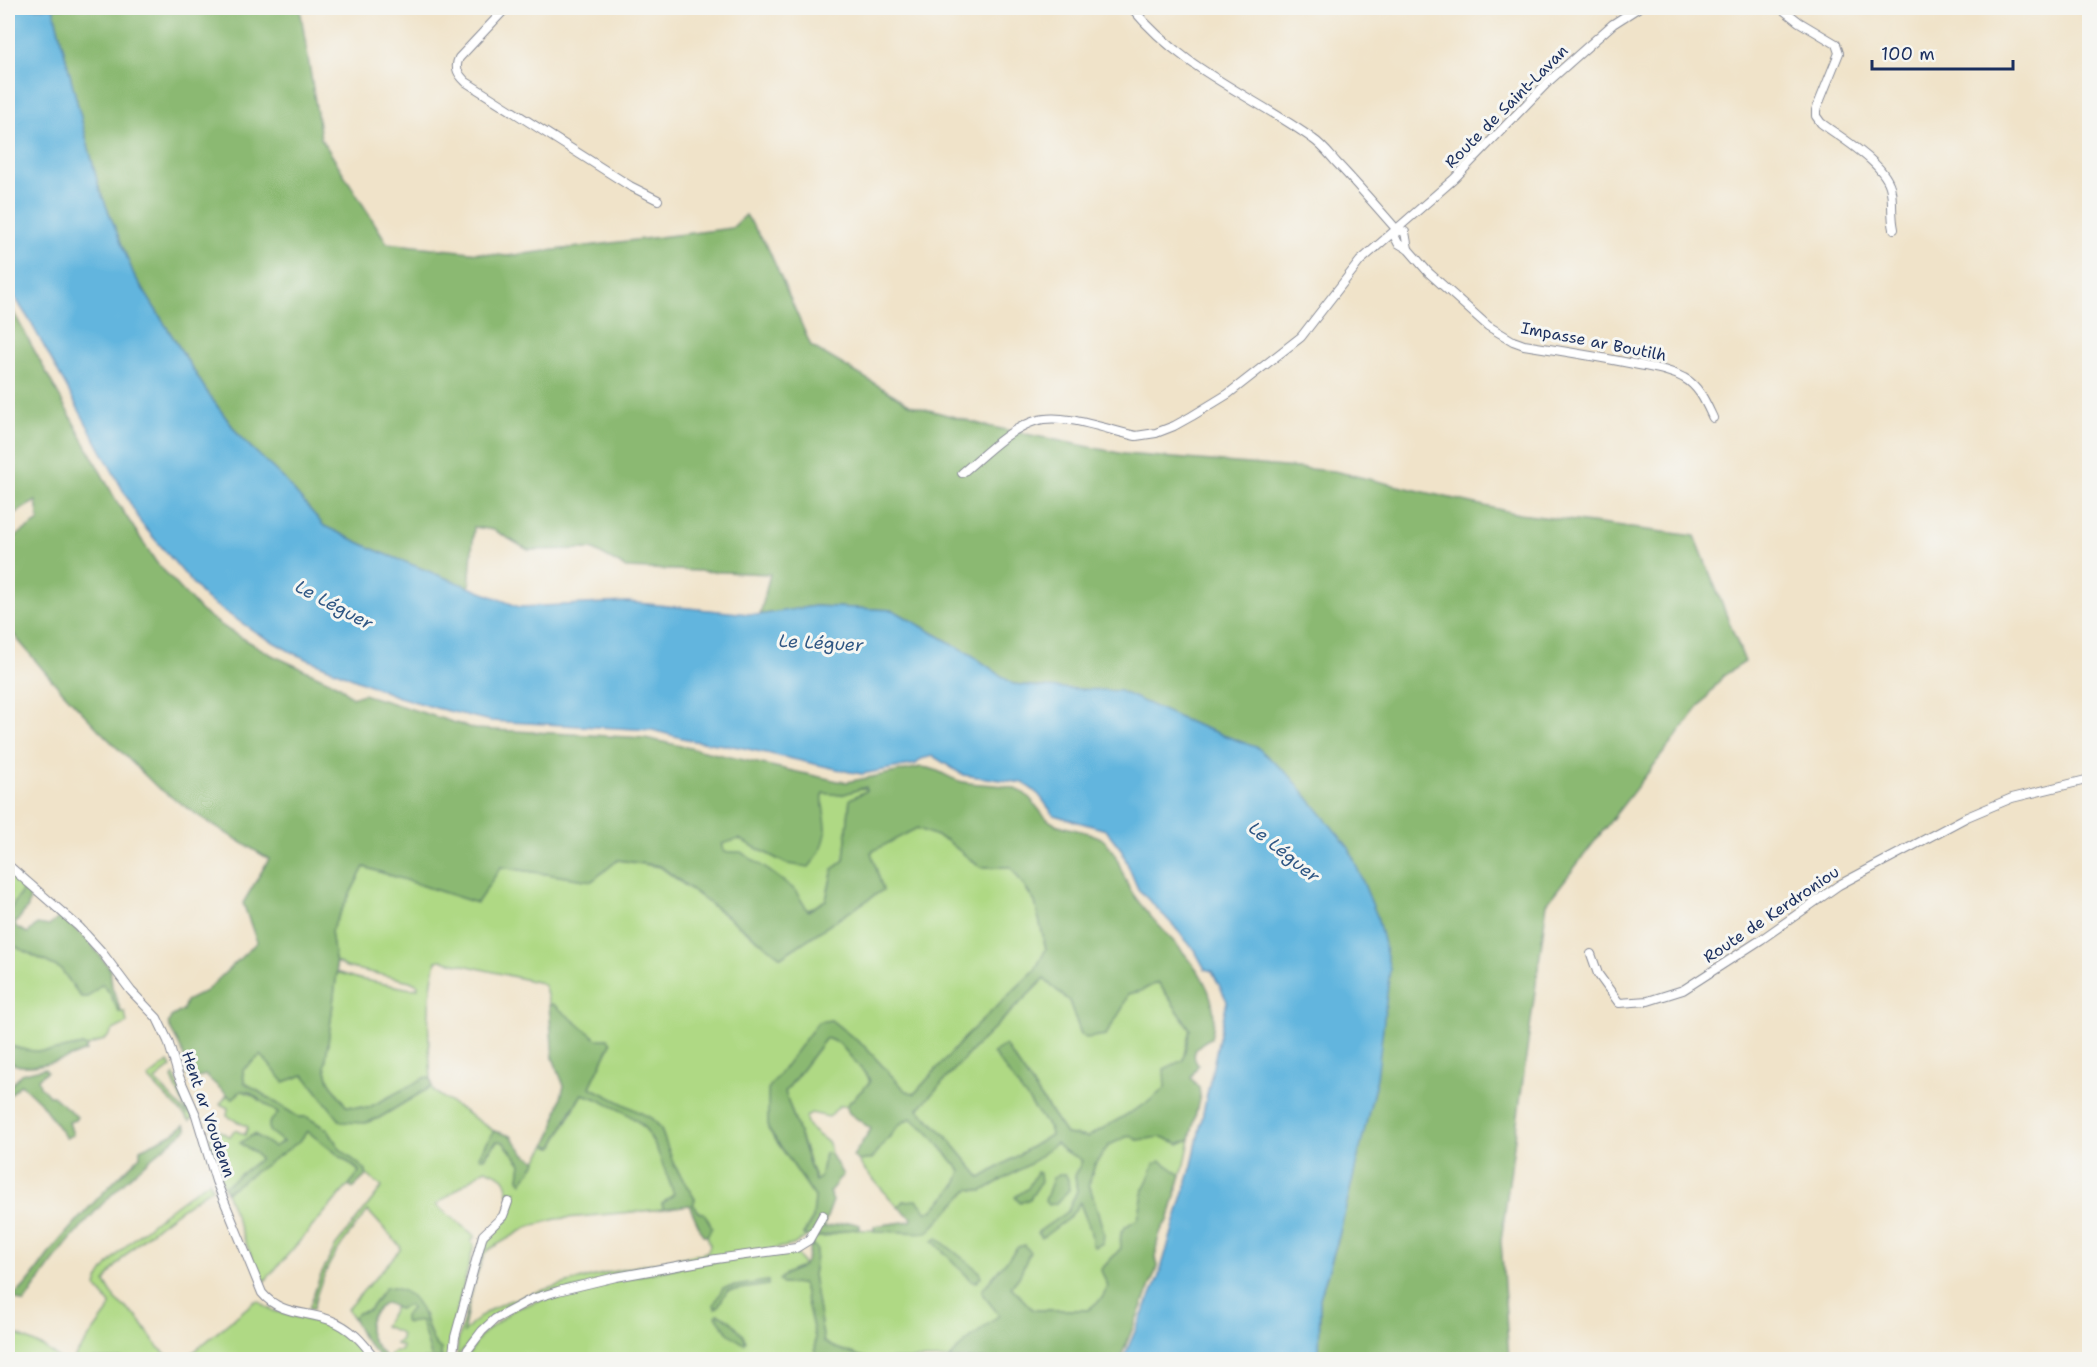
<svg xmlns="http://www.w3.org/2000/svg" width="2097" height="1367" font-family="'Shantell Sans',sans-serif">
<rect width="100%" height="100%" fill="#f6f6f2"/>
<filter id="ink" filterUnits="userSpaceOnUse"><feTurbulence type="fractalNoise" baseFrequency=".0167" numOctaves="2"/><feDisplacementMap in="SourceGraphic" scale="12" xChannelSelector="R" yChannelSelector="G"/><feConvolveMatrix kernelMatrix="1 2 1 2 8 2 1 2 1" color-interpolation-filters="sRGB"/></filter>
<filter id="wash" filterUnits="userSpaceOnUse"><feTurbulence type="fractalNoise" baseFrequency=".008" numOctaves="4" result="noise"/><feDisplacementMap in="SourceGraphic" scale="24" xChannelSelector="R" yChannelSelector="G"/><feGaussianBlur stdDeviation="1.35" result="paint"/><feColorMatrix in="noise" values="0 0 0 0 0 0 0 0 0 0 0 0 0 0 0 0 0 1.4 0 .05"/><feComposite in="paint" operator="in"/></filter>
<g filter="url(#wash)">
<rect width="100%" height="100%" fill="#f0e3c9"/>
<!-- green -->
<g fill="#afd984" stroke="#658471" stroke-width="1.5">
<polygon points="866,787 866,791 850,799 844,860 833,869 826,900 807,911 795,890 768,870 724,852 722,843 739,839 787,864 826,832 822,799 823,793 841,795"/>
<path d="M917,828L946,840L980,867H1011L1035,902L1046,949L1035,970L970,1032L914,1094L905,1090L865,1047L831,1020L818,1023L768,1129L815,1197L813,1218L803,1234L808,1236L793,1245L530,1298L496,1314L459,1355H457L458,1341L487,1236L508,1219L516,1192L514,1191L508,1194C508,1176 501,1175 485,1169L436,1205L475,1236L471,1241L474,1245L454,1322L448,1359H441L442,1356L434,1345L424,1314L386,1287L369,1310L358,1313L353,1318L347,1309L400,1250V1246L368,1211C341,1243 322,1268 313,1309H309L319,1279L335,1247L382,1187L366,1174V1170L340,1149L328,1130L307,1117H298L244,1082L243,1070L261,1055L303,1075L365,1123L379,1118L432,1086L433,1091L494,1131L479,1156L484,1158L498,1141L503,1142L521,1164L519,1179L522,1182L546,1145L553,1147L582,1094C604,1100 636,1114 649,1134C661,1152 666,1174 674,1194L662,1204L664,1209L556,1219L528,1227L488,1250C478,1261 465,1317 464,1333C469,1327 475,1321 481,1316C497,1303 520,1297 540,1291C594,1274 649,1264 704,1253L708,1251L710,1245L707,1236L712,1227L693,1204L695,1199L674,1165L660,1127L651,1118L590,1087L611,1043L608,1039L597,1040L553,1005H549L545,987L541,983L442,960L436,961C426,1002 428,1037 431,1079L426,1078L368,1108L346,1106L329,1081L325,1066L337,972L359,979L411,989L418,988V985L410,981L346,967L335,961L331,931L364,867L476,902L501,867L592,881L618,860L660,867L781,957L870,852Z"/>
<polygon points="8,870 24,888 8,913"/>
<path d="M8,943L61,969L81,997H88L102,984L109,992L119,1012H125L127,1023L113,1030L106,1039L86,1047L82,1045C54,1051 40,1056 11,1046L8,1037Z"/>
<polygon points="1044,979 1069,1001 1081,1034 1122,1009 1128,994 1141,991 1158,982 1190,1029 1183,1060 1165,1088 1147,1103 1088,1137 1066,1134 1005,1045 1050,1129 1051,1135 981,1178 945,1135 918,1109 975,1047"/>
<path d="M826,1038L839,1043L868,1077L870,1082L846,1106H839L829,1117L811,1113L806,1117C806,1130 820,1135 829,1143L831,1154H825L820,1179L816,1181L785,1092Z"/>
<polygon points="168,1062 171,1067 155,1080 188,1115 172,1078 174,1075 193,1118 190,1121 148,1078"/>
<path d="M241,1091C252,1092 268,1107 278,1113L283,1141L274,1147L241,1144L255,1153L260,1159L224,1187C217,1167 207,1148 212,1127L230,1137L235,1130L245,1135L248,1127L227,1116L228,1108L220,1104L227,1095L232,1099Z"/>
<polygon points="910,1118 926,1130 961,1171 956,1185 932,1211 927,1212 903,1201 898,1207 863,1168 859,1161 872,1159 899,1125"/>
<polygon points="307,1131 360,1172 264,1282 260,1279 226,1192 300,1141"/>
<path d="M1130,1135L1137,1140L1162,1137L1179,1144L1190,1139L1185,1164L1181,1175L1161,1161L1144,1189L1138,1219C1122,1228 1119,1228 1121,1248L1101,1270L1108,1287L1102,1298L1088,1310H1033L1011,1287L1019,1277L1025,1245L1019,1247L982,1290L983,1295L1000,1315L958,1349L949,1359H868L833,1347L824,1342L813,1275L817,1249L813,1246L810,1247L815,1237H825L848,1229L927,1233L969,1189L982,1191L1030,1164L1056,1143C1066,1156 1073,1152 1082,1161L1075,1176L1077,1191L1068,1211L1038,1233L1042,1237L1070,1217L1080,1202C1084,1217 1093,1229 1093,1244L1104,1233L1089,1184L1095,1164L1109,1145Z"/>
<path d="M209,1181L212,1188C178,1211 125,1246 105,1282L115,1299L138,1318L158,1347L172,1359H73L109,1310L110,1304L96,1287C100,1258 184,1198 209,1181Z"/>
<polygon points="793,1252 798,1255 804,1266 785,1274 782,1284 803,1284 815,1337 816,1360 465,1360 481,1335 513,1310 568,1290 701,1263"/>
<path d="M255,1301H259L266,1307L274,1311C314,1323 345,1322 371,1360H184Z"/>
<polygon points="409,1305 411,1308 407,1323 421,1320 432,1359 394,1359 389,1355 395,1351 401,1351 402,1346 396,1344 401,1339 401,1335 399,1332 384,1326 395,1307 399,1309"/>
<polygon points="8,1330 43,1347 60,1359 8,1359"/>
</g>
<!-- forest -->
<g fill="#8bb972" stroke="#537468" stroke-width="1.5" fill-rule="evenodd">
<polygon points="53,8 300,8 321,138 387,243 507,256 732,228 746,215 768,248 811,346 911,405 987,426 1124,454 1334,471 1519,514 1695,536 1745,662 1723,676 1547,903 1501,1241 1509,1359 1319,1359 1320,1298 1339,1236 1355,1164 1257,748 1191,723 1041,687 1013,684 970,654 893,610 815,606 760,615 770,574 626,568 592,549 528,550 494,530 474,527 469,588 375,550 324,526 283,478 241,438 209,395 134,275 99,188"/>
<path d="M8,302L117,502L156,562L201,611L230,631L272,655L340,686L352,698L363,694L475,729L645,738L838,781L847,782L921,767C940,768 947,779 963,782C982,786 1009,782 1025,794C1036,802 1041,817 1053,823C1068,830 1087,830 1101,838C1117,849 1121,873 1130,889C1157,936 1229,974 1211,1038C1200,1043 1188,1052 1198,1065L1191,1078L1199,1088L1200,1095L1190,1139L1179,1144L1162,1137L1137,1140L1130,1135L1109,1145L1095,1164L1089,1184L1104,1233L1103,1243L1095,1247L1092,1244C1093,1229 1084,1217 1080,1202L1070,1217L1042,1238L1038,1232L1068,1211L1077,1191L1075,1176L1082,1161C1073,1152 1066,1156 1056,1143L1030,1164L982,1191L969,1189L927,1233L874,1231V1226L911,1221L912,1218L898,1207L903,1201L917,1200L927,1212L932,1211L956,1185L961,1171L926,1130L910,1118L899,1125L871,1159L859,1161L853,1156L871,1129L849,1113L846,1106L870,1082L868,1077L839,1043L826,1038L785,1092L815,1181L820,1178L825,1153L831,1154L843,1175L829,1192L833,1201L823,1228L849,1222L860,1225V1229C836,1228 830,1241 803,1235L813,1218L815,1197L768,1128V1089L818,1022L831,1020L865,1047L905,1090L914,1094L970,1032L1035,970L1046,949L1035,902L1011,867H980L946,840L917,828L871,852L883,890L781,957L660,866L618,860L592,881L501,867L477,903L364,867L331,931L337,972L325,1067L329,1081L346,1106L368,1108L426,1077L431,1079L432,1086L379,1118L365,1123L341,1122L304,1075L284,1082L261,1055L243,1070L244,1082L298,1117H307L328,1130L340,1149L366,1170V1176L353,1188L349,1185L360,1171L307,1131L300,1141L226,1192L224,1187L260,1159L255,1153L240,1143L254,1134L274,1147L283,1142L269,1131V1123L278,1113L249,1092L241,1091L232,1099L205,1075L191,1080L185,1072C188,1053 175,1040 168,1024L171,1017L183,1010L186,1001L206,991L257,942L243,903L269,859L208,822L157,787L99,730L51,679L8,628V541L39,521L36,501L8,517ZM866,787V791L850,799L844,860L833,869L826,900L808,911L795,890L768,870L741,852H724L722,844L739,839L787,864L809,867C817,858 825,844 826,832C827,819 821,806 823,793L841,795ZM1044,979L1069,1001L1081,1034L1086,1038L1106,1035L1122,1009L1128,994L1141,991L1158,982L1190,1029L1183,1060L1164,1069L1165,1088L1147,1103L1088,1137L1066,1134L1005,1045L993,1053L1050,1129L1051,1135L981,1178L945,1135L918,1109L975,1047Z"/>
<polygon points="24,888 31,892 28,907 15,924 17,928 28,933 37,924 49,926 61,916 91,944 110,969 112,987 121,1011 119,1012 109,992 102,984 88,997 81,997 61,969 8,943 8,913"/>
<polygon points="553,1004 597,1039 608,1039 611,1043 590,1087 651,1118 660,1127 674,1165 695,1199 693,1205 698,1212 704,1213 712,1227 707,1236 703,1235 689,1205 664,1209 662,1204 674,1194 656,1147 643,1125 624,1112 595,1098 582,1094 571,1111 553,1147 546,1145 552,1132 564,1086 553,1058 549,1005"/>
<path d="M8,1037L11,1046C39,1055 55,1051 83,1045L86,1047V1051C72,1057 19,1076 9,1060C6,1055 7,1044 8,1037Z"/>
<polygon points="45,1068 47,1071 38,1079 40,1086 49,1096 53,1096 77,1117 75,1120 69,1122 73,1135 66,1138 40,1102 21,1084 8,1097 8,1089 21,1074"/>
<path d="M184,1125L187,1129L185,1131C121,1179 68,1235 24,1303L8,1295V1290L17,1293C28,1286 44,1259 54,1247C81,1215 110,1185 140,1156V1149L172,1134Z"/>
<polygon points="494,1131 511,1136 525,1154 537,1161 522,1183 519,1179 521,1163 503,1142 497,1141 483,1158 480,1158 479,1156"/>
<path d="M1161,1161L1181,1175L1168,1221C1158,1229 1153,1254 1158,1266L1120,1359H949L958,1349L999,1315L983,1295L982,1290L1018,1247L1025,1245L1030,1252L1019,1277L1011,1287L1033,1310H1088L1102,1298L1108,1287L1101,1270L1121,1248C1119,1228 1122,1228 1138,1219L1144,1189L1154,1164Z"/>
<polygon points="1037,1172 1040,1173 1041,1182 1030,1199 1020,1203 1015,1197 1028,1188"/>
<polygon points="1059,1174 1065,1174 1068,1179 1069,1190 1055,1204 1048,1205 1045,1201 1053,1178"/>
<polygon points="937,1238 980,1272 981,1277 976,1282 971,1280 933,1241"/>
<path d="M813,1245L817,1249L813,1275L824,1342L833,1347L868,1359H816L815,1337L803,1284H782L779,1280C796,1263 805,1277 810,1247Z"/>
<polygon points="768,1281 768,1285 727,1291 718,1307 715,1308 714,1304 723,1288"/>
<path d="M386,1287C432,1290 420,1335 441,1349V1359H432L421,1321L407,1323L404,1321V1316L411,1309L409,1305L399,1309L387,1303C380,1306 376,1310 372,1316C362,1333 377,1347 387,1359H381L362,1336L353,1318L358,1313L369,1310Z"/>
<path d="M718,1314C730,1318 740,1330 746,1341L744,1344L728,1333L716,1316Z"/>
</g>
<!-- water -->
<polygon fill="#62b5de" stroke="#3e729e" stroke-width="1.5" points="8,8 53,8 99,188 134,275 209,395 241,438 283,478 324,526 375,550 519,607 628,602 759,615 815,606 893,610 970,654 1013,684 1041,687 1120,691 1191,723 1258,748 1292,778 1349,848 1377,916 1390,969 1377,1078 1339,1236 1320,1298 1319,1359 1123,1359 1158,1279 1192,1165 1227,1001 1212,971 1205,969 1195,951 1173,925 1138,889 1121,849 1106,830 1054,815 1039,795 1024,783 963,775 933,756 921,759 916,764 862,774 850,772 739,747 694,741 652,730 491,721 436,708 396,696 295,654 257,633 206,599 141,523 30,321 8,287"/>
</g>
<g filter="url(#ink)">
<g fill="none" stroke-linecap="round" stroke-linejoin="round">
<defs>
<g id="street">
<path d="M506,8L459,58C454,68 458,74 466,82L630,186L658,200"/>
<path d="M1132,8C1183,70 1250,94 1313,139C1322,145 1329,154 1336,162C1357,184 1377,207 1397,230"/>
<path d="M1781,8L1799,22L1836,44L1839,53L1816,110V116L1821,123C1841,138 1888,165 1891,191C1893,204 1891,216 1894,229"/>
<path d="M1397,230L1395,237L1398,243L1408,249L1428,272L1488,326L1513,341L1524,345C1562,351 1601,357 1639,365C1654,368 1670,370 1684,378C1699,386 1706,403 1713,418"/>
<polyline points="1397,230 1405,232 1408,249"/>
<path d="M962,473C984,455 1007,430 1035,421C1063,412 1107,430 1136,436L1156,433L1174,426L1192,416L1228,394L1301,337L1360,261L1454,179L1549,81L1613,24L1638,8"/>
<path d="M8,865L79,927L101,951L131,991L157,1018L168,1041L178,1074L196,1115L216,1181L262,1293C280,1315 306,1311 330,1320C351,1328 363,1342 376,1360"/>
<polyline points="1591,954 1598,974 1619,1003 1648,1001 1683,990 1762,939 1839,885 1967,817 2012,798 2090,779"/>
<polyline points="456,1360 453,1353 455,1337 483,1235 503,1216 508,1202"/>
<polyline points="460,1360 482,1331 495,1319 532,1299 558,1291 616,1277 716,1259 796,1248 809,1240 823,1215"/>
</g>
</defs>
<!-- street casing -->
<use href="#street" stroke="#868994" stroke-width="10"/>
<!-- street -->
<use href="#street" stroke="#fff" stroke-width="8"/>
</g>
</g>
<g text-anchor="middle" stroke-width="6" stroke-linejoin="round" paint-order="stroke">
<!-- street labels -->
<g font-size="16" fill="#1b2f5e" stroke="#f6f6f2">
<text transform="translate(1506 106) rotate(-45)" y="6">Route de Saint-Lavan</text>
<text transform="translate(1594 341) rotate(11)" y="6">Impasse ar Boutilh</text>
<text transform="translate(1771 914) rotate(-34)" y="6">Route de Kerdroniou</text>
<text transform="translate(209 1114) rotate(71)" y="6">Hent ar Voudenn</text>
</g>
<!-- water labels -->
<g font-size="18" font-style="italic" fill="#305784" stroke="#f6f6f2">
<text transform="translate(334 605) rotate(28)" y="6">Le Léguer</text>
<text transform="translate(821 643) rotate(3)" y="6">Le Léguer</text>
<text transform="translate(1284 852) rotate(39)" y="6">Le Léguer</text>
</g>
</g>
<!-- margin -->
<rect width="2097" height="1367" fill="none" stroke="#f6f6f2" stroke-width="30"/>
<!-- scale -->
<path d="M1872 60v9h141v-9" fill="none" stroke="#1b2f5e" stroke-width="3"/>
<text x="1881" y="60" font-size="18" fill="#1b2f5e" stroke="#f6f6f2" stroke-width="4.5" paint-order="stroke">100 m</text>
</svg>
